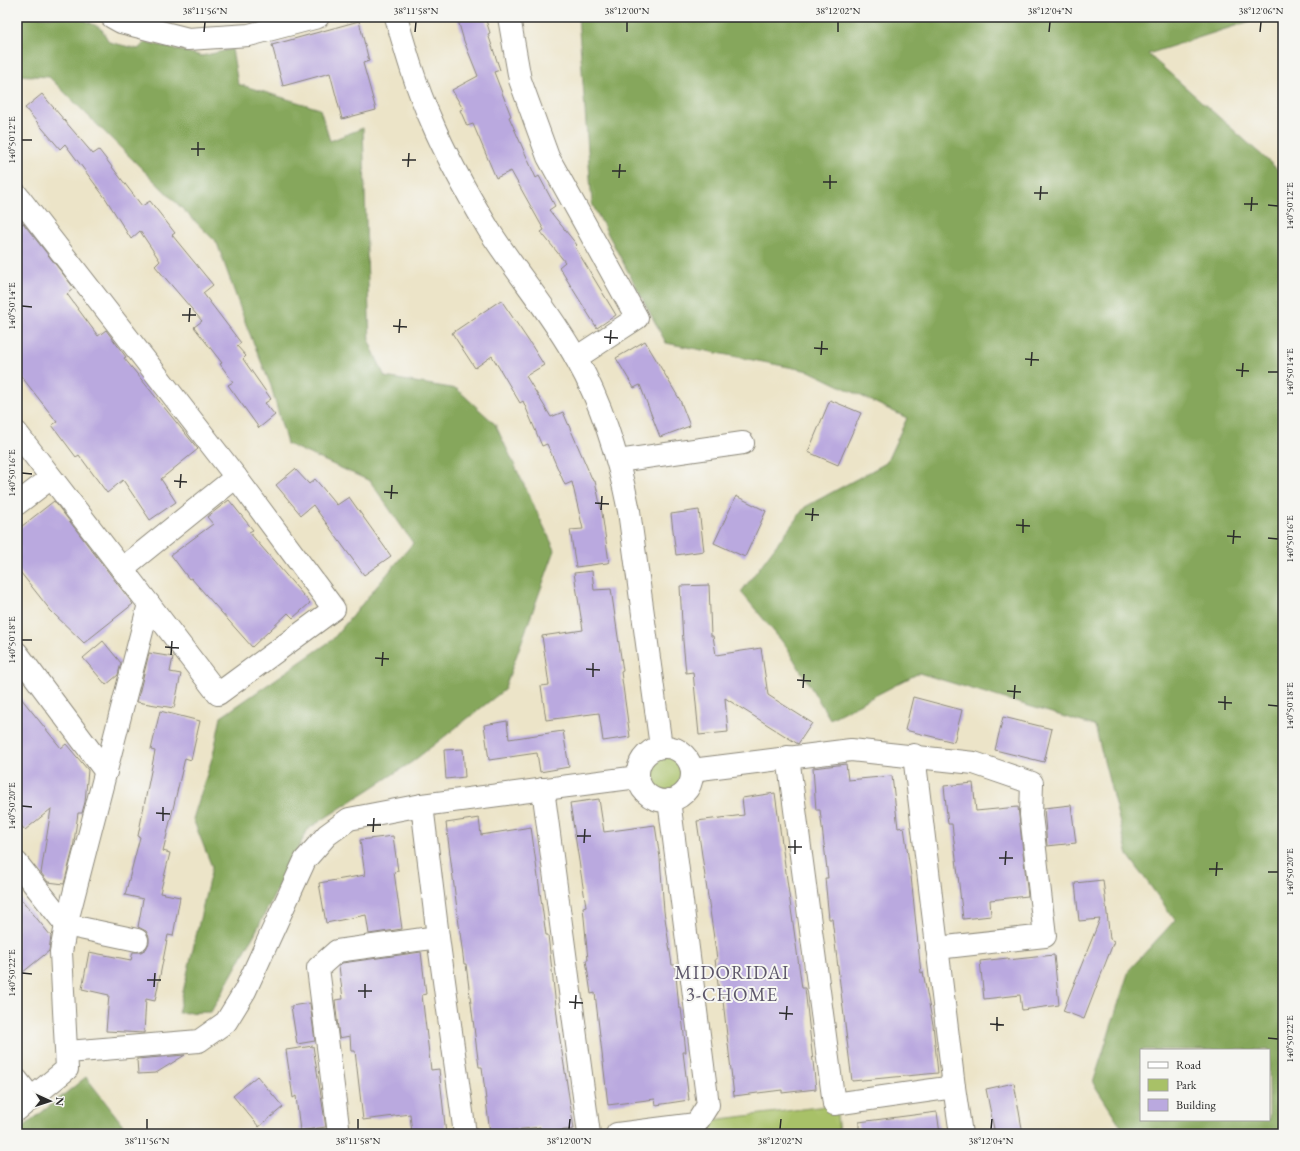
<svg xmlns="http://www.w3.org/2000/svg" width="1300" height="1151" font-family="'EB Garamond',serif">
<rect width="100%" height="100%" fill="#f6f6f2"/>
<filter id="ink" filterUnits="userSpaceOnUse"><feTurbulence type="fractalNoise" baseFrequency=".025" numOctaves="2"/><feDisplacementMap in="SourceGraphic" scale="8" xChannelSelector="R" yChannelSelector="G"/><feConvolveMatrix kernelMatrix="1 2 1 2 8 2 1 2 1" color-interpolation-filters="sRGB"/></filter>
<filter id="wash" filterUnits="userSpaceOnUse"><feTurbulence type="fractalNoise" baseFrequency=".012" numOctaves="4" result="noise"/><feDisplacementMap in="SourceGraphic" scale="16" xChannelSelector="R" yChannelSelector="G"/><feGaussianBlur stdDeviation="0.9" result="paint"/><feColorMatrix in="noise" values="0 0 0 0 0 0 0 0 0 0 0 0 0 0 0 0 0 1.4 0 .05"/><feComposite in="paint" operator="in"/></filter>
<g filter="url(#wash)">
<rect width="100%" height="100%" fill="#ece4c8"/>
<!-- green -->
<g fill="#a8c167" stroke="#6a7649">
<circle cx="664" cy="774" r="17"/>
<polygon points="826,1106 837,1114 839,1134 692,1134 703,1133 713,1120"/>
</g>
<!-- forest -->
<g fill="#86a75c" stroke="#586944" fill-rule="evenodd">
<polygon points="17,17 78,17 101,28 109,42 138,49 146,42 202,56 232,49 238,84 320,109 330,141 363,128 370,344 385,377 457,389 495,424 555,550 504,690 412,762 308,829 255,933 211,1012 178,1013 212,867 193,819 213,755 221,717 332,640 413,543 370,481 287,444 271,386 247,327 217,243 49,77 17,75"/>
<path d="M578,17H1263L1148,54L1283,174V1134H1126L1093,1083L1129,970L1175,920L1128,855L1095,726L919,673L830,719L785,645L741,592L805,507L886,463L907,418L809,371L666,343L592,204ZM1141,1050H1269V1120H1141Z"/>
<polygon points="86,1077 130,1134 17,1134 17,1132"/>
</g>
<g id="blocks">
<!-- building -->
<g fill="#baa9df">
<polygon points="457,17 485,17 490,33 488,34 500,70 494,72 511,116 509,117 536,178 539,176 555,206 549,210 577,245 575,247 616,315 597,328 559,267 565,262 541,232 544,230 511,171 496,178 473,124 467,126 460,110 463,109 452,90 478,76 464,41"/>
<polygon points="359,21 369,61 363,63 376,110 342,119 330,73 283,86 272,45"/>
<polygon points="42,94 93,154 99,150 142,206 150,201 175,233 172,235 213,285 203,293 241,343 237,346 246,356 243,359 271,399 265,403 275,415 259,428 228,385 233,382 220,364 222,363 194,327 202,321 155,266 160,261 140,231 131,239 106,199 65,144 60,149 25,108"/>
<polygon points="23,223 74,288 67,294 98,336 106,330 126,357 124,358 198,449 161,479 176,502 150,520 123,480 107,493 79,455 76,457 52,425 57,422 17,371 17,228"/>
<polygon points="501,300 532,346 544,365 526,376 551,417 563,412 593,481 595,481 602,513 609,562 607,563 576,567 570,530 583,529 572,482 565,485 547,444 542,446 523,401 520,403 492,356 475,368 452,333"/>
<polygon points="645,341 680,400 690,426 660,437 640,385 634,388 616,358"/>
<polygon points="830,400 861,413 838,465 808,452"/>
<polygon points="295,469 309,484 315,479 337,505 349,497 391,556 364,575 313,505 301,515 276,485"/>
<polygon points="736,496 766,511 745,557 714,543"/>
<polygon points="229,500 253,530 249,532 310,603 293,618 288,613 252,647 191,578 189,579 171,555 213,524 207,517"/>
<polygon points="54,501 133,604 84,643 51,611 17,568 17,530"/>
<polygon points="699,510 704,551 676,555 671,514"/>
<polygon points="592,571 594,590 611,589 623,671 621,672 630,737 603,741 599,713 546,720 541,686 549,685 542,636 583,630 574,573"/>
<polygon points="709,585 711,636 713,636 716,655 761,648 768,695 812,723 798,744 725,698 728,732 699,735 693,672 686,673 683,641 680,586"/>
<polygon points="103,641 121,663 118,675 106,685 83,658"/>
<polygon points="149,653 173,657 170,672 181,674 174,708 137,702"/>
<polygon points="17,693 61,748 66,744 88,770 85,802 82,813 78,813 73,849 64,884 48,882 41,873 51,809 25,830 17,821"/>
<polygon points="913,697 962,710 954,742 905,730"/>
<polygon points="160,711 200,721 191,760 185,758 163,851 170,853 160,893 180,897 173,936 168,935 155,1001 146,999 144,1033 106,1031 109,995 82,989 89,952 131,960 133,952 141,952 146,949 149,943 149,937 146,931 138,927 143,899 125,895 140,837 138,836 155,751 151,750"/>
<polygon points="1003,717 1052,729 1044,762 995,750"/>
<polygon points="507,721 509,739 563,731 569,767 540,772 537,753 489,760 484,725"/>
<polygon points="463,749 465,777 446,779 444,750"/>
<polygon points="846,764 848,780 892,776 898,828 904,827 911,876 921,973 923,972 933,1025 938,1073 852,1081 832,919 829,919 825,878 828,878 820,810 816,810 813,768"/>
<polygon points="973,783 976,811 1018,807 1028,896 990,900 991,916 963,919 952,824 948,824 944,786"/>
<polygon points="775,793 802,988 805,988 816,1089 782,1093 782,1090 734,1096 722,992 719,993 715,959 717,959 697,821 744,815 742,798"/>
<polygon points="599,799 604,832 655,825 660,858 664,911 672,965 675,965 679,1008 681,1008 686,1052 683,1052 689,1100 656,1105 655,1099 608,1105 595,993 591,994 586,960 588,960 583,907 586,906 570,803"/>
<polygon points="1071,805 1076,843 1047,846 1044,808"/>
<polygon points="479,818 481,835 531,827 546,935 548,935 559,1033 574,1129 541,1133 540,1127 490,1133 482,1067 479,1067 466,964 464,964 446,823"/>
<polygon points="393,836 398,871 394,872 402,929 369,934 366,915 326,923 319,883 365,875 360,840"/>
<polygon points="1103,880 1110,939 1114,941 1084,1019 1063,1011 1100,919 1079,921 1075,883"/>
<polygon points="17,894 51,936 49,951 17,977"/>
<polygon points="421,952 426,994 422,995 431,1070 439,1069 446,1134 412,1134 410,1114 363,1120 355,1051 351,1051 350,1036 339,1038 335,1000 343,999 339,966 342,963"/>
<polygon points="1054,955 1059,1005 1022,1010 1020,995 984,999 980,961 1008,958 1008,960"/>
<polygon points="310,1003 315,1041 297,1044 291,1006"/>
<polygon points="313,1046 326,1127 300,1131 296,1096 293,1098 286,1050"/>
<polygon points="185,1055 156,1073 138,1074 137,1059"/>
<polygon points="257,1076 283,1107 259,1127 233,1096"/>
<polygon points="1014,1083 1023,1134 995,1134 986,1089"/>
<polygon points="937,1112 940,1134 859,1134 859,1122"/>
</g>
</g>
</g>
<g filter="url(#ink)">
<use href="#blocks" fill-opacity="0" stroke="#8c887a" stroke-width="1"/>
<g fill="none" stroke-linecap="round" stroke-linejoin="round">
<defs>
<g id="street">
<polyline points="112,17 121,22 188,39 249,35 318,17"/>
<polyline points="509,17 520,80 548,157 637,318 576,358"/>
<polyline points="17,195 236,477 334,609 218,694 149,604"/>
<polyline points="17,433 149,604 66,925 61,952 67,1069 17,1110"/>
<polyline points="618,461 743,443"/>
<polyline points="123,568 236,477"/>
<polyline points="17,653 106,772"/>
<circle cx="665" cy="774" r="27"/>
<polyline points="914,755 954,1087 961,1134"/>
<polyline points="788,757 834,1104 954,1087"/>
<polyline points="692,770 851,750 974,763 1032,783 1031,815 1045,936 937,948"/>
<polyline points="543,789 589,1134"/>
<polyline points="422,805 438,937 465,1134"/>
<polyline points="17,863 66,925 137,940"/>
<polyline points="68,1052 199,1041 226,1022 245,991 305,860 327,835 349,819 422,805 638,777"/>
<polyline points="17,1080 32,1099"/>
<polyline points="339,1134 318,968 337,951 438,937"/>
<polyline points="617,1134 696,1124 708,1105 669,800"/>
</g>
<g id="secondary">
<path d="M396,17C406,52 416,87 431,120C447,158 468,195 489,230C517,274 552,314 577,360C603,406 619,460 629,511L661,747"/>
<polyline points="17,504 51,478"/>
</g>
</defs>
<!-- street casing -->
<use href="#street" stroke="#8c887a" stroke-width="24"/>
<!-- secondary casing -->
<use href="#secondary" stroke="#8c887a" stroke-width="24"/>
<!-- street -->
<use href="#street" stroke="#fff" stroke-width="22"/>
<!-- secondary -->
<use href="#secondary" stroke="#fff" stroke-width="22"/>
</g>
</g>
<!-- ticks -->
<path fill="none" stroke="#2b2b2b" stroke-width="1.5" d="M204,32L205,22M415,32L416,22M627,32V22M838,32V22M1049,32L1050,22M1260,32L1261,22M22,140H32M191,149H205M198,156V142M402,160H416M408,167L409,153M612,171H626M619,178L620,164M823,182H837M830,189V175M1034,193H1048M1040,200L1041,186M1244,204H1258M1268,205L1278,206M1251,211L1252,197M22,306L32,307M182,315H196M189,322L190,308M393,326L407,327M399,333L400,319M604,337L618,338M610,344L611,330M814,348L828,349M821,355L822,341M1025,359L1039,360M1031,366L1032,352M1236,370L1249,371M1268,372H1278M1242,377L1243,363M22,473L32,474M174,481L187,482M180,488L181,474M384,492L398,493M391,499L392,485M595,503L609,504M601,510L602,496M805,514L819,515M812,521L813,508M1016,525L1030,526M1023,533V519M1227,536L1241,537M1268,538L1278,539M1233,544L1234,530M22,640H32M165,647L179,648M171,655L172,641M375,658L389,659M382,666L383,652M586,669L600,670M593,677V663M797,680L811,681M803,688L804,674M1007,691L1021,692M1014,699L1015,685M1218,702L1232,703M1268,705L1278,706M1225,710V696M22,806L32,807M156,813L170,814M163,821V807M367,825H381M373,832L374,818M577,836H591M584,843L585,829M788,847H802M795,854V840M999,858H1013M1005,865L1006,851M1209,869H1223M1268,872H1278M1216,876L1217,862M22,973L32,974M147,980H161M154,987L155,973M358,991H372M365,998V984M569,1002L583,1003M575,1009L576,995M779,1013L793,1014M786,1020L787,1006M990,1024L1004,1025M997,1031V1017M1268,1038L1278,1039M147,1129V1119M358,1129V1119M569,1129L570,1119M780,1129L781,1119M991,1129L992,1119"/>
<g text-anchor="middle" stroke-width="4" stroke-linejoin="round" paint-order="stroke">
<!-- neighbourhood labels -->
<g font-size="19" letter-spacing="1" fill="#5d576a" stroke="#f6f6f2">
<text x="732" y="979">MIDORIDAI<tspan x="732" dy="22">3-CHOME</tspan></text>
</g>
</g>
<!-- margin -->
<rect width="1300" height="1151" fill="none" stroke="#f6f6f2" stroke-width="44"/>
<!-- legend -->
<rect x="1140" y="1049" width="130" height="72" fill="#f6f6f2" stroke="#a5a5a2"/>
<rect x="1148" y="1062" width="20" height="6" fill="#ffffff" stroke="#a5a5a2"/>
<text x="1176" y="1069" font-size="12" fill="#2b2b2b">Road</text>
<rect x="1148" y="1079" width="20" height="12" fill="#a8c167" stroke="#a5a5a2"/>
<text x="1176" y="1089" font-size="12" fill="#2b2b2b">Park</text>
<rect x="1148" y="1099" width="20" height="12" fill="#baa9df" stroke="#a5a5a2"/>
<text x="1176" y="1109" font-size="12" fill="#2b2b2b">Building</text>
<!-- north arrow -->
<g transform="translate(50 1101) rotate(93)" stroke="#f6f6f2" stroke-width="3" paint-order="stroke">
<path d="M0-3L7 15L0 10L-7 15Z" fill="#2b2b2b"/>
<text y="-6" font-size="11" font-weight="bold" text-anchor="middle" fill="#2b2b2b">N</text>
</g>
<rect x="22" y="22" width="1256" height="1107" fill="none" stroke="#2b2b2b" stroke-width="1.5"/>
<g font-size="10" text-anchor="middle" fill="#2b2b2b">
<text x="205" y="14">38°11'56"N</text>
<text x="416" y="14">38°11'58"N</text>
<text x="627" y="14">38°12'00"N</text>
<text x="838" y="14">38°12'02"N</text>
<text x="1050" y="14">38°12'04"N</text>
<text x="1261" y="14">38°12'06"N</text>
<text transform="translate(11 140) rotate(-90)" y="4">140°50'12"E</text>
<text transform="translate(1289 206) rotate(-90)" y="4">140°50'12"E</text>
<text transform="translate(11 306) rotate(-90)" y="4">140°50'14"E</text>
<text transform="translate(1289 372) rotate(-90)" y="4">140°50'14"E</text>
<text transform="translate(11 473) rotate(-90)" y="4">140°50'16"E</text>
<text transform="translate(1289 539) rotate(-90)" y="4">140°50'16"E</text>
<text transform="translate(11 640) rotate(-90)" y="4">140°50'18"E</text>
<text transform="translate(1289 706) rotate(-90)" y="4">140°50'18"E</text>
<text transform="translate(11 806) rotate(-90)" y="4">140°50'20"E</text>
<text transform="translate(1289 872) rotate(-90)" y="4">140°50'20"E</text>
<text transform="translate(11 973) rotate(-90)" y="4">140°50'22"E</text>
<text transform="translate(1289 1039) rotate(-90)" y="4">140°50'22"E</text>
<text x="147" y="1144">38°11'56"N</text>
<text x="358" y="1144">38°11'58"N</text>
<text x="569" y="1144">38°12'00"N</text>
<text x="780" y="1144">38°12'02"N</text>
<text x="991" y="1144">38°12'04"N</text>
</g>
</svg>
